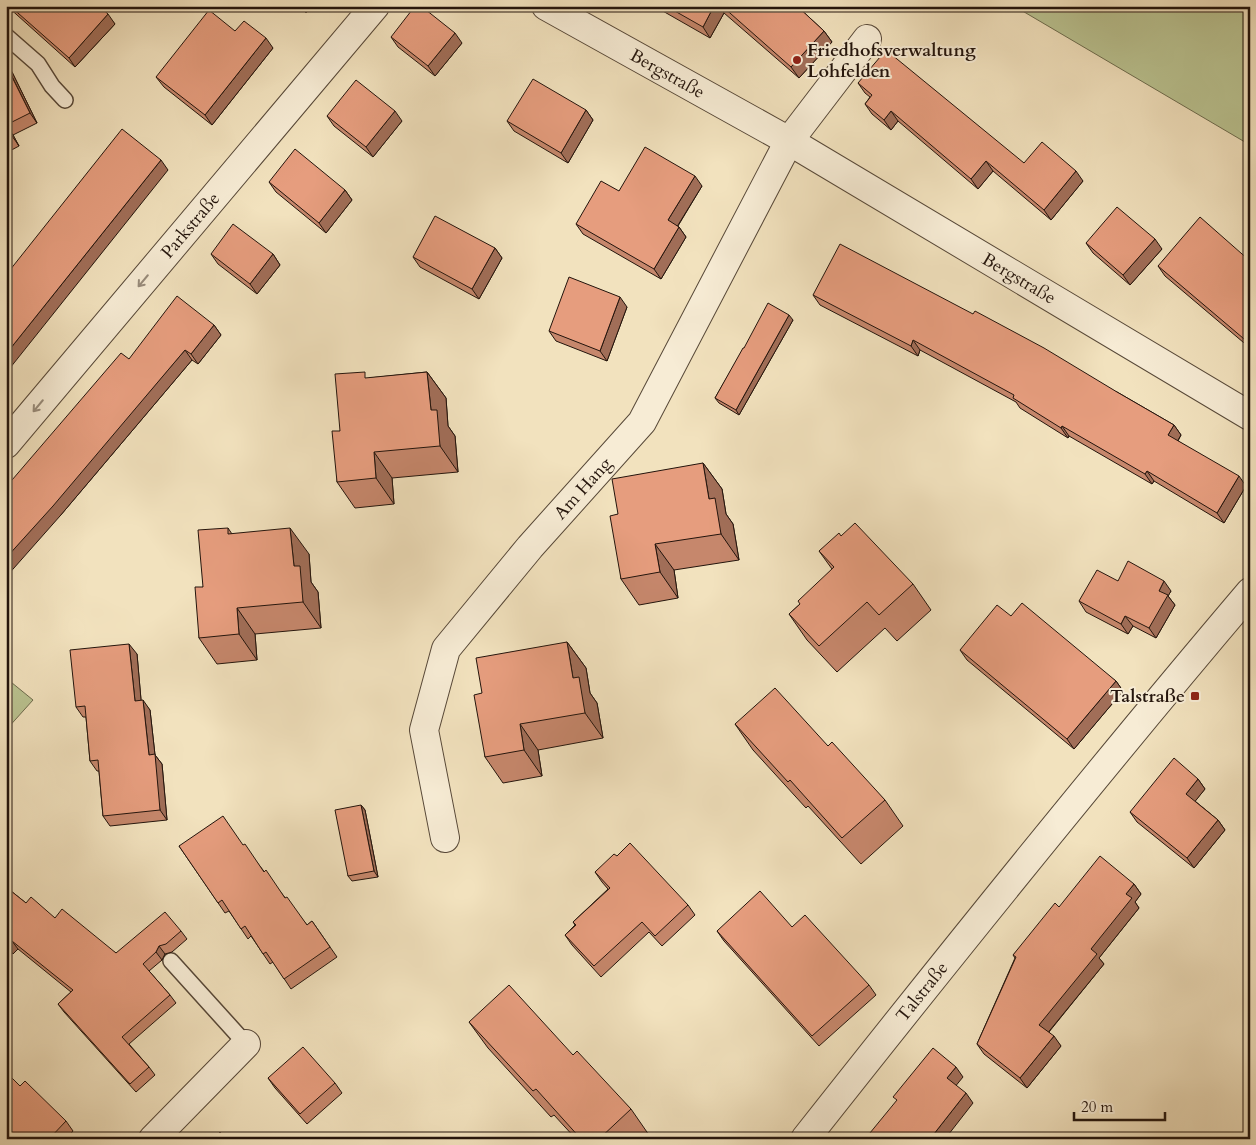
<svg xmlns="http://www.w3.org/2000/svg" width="1256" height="1145" font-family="Cardo,serif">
<rect width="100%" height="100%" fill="#f2e2be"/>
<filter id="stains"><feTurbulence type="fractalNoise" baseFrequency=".004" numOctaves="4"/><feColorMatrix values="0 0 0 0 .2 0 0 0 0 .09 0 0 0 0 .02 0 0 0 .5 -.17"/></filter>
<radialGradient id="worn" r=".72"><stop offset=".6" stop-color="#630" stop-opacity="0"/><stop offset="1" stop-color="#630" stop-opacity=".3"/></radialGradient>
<!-- green -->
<g fill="#bac391" stroke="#6e6c4e">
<polygon points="1014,6 1250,6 1250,145"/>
<polygon points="6,678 33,700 6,730"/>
</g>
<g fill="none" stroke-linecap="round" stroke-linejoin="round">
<defs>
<g id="service">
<polyline points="6,36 38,64 52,86 65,100"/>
<polyline points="171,961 246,1044"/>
</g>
<g id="minor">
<path id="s1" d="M546,6L789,141L1250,416"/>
<path id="s2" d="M6,444L375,6"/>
<path id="s3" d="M445,838L424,730L446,649L530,547L642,422L789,141L867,39"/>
<polyline points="153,1139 246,1044"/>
<path id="s4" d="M805,1139C951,954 1098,771 1250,592"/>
</g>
</defs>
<!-- service casing -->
<use href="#service" stroke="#574838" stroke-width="18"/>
<!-- minor casing -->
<use href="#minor" stroke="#574838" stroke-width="30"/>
<!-- service -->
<use href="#service" stroke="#f7ecd5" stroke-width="15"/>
<!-- minor -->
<use href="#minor" stroke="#f7ecd5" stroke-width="28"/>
</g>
<!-- wall -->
<g fill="#c6876c" stroke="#23140c">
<polygon points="7,6 99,6 115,24 75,67"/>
<polygon points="299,6 312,6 306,13"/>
<polygon points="654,6 797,6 824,31 832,42 799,78 724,13 710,38"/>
<polygon points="235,31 273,48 212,125 164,87 156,77"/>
<polygon points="391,37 462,43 435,76 398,47"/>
<polygon points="6,64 12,72 37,123 13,135 19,146 6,153"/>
<polygon points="858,83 1024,163 1083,181 1051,220 993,171 978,189 898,121 891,130 872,114 865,104 870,97 865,93"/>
<polygon points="586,110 593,120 568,163 514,131 507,121"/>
<polygon points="327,116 402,121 373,157 334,126"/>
<polygon points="269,182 345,190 352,200 326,233 276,192"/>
<polygon points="702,186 678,226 679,227 686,237 661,279 583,234 576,224 619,191"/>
<polygon points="1086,243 1162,249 1130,285 1093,253"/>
<polygon points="495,248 502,258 479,299 420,267 413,257"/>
<polygon points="211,254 273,254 280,265 257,294 218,264"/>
<polygon points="1250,261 1250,348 1165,276 1158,266"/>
<polygon points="813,295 1117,392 1174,425 1181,435 1178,441 1246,486 1224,523 1154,481 1152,484 1069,436 1068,438 1020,408 1016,402 920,350 918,356 820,305"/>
<polygon points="627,307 607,361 556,341 549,331"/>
<polygon points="793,320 739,415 719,403 715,398 744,348"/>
<polygon points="214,325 221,335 198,364 192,360 60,516 129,359"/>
<polygon points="427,372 446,398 448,426 455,436 458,472 392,478 394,504 355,508 337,482 340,431 369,378"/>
<polygon points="703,463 722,489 726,514 733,524 739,560 674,570 678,598 639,605 621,579 618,514"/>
<polygon points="228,528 232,534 309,554 311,582 318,592 321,628 255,634 257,660 217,664 199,638 203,587"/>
<polygon points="841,536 913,584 931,610 897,641 885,628 837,672 807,640 789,614 800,604 832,569 819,551"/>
<polygon points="1118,581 1171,591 1168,596 1175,605 1156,638 1133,626 1128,634 1086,612 1079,601"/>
<polygon points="1011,616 1116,681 1123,691 1074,749 967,660 960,650"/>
<polygon points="567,642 586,668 590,693 597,703 603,738 538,750 542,776 503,783 485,757 482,693"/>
<polygon points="137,654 141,700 150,710 155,755 162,764 167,820 110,826 103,816 99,771 97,771 90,761 86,717 83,717 76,707"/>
<polygon points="735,724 828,746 885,800 903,826 861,864 808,806 806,808 753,750"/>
<polygon points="1198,779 1205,789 1195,801 1218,820 1225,830 1194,868 1137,822 1130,812"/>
<polygon points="361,805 365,810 378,877 352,881 348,876"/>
<polygon points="243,845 307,925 312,921 337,957 291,989 273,962 270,964 251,936 248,939 229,911 225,913 179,846"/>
<polygon points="617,856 688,905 695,915 662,946 649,932 601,977 572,945 565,935 575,925 573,922 608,889 602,882 595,872"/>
<polygon points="1134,884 1141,894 1135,902 1139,908 1099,958 1104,964 1049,1032 1061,1046 1027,1088 984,1054 977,1044 1015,958 1013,955 1059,907"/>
<polygon points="6,887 26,903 55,918 116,953 181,931 187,939 172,952 165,954 162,960 149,971 170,995 176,1003 129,1044 149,1067 155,1075 136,1092 64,1012 58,1004 71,992 18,949 13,954 6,949"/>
<polygon points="792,927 869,985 876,995 819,1046 724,941 717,931"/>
<polygon points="469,1022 573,1055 631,1109 649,1135 645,1139 576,1139 554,1115 551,1117 488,1048"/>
<polygon points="268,1078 335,1083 342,1093 307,1124 275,1088"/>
<polygon points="20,1086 66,1121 73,1131 66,1139 6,1139"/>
</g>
<!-- shaded-wall -->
<g fill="#a16e58" stroke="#23140c">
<polygon points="302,6 312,6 306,13"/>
<polygon points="714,6 720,6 724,13 710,38 703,27"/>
<polygon points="108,14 115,24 75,67 69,58"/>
<polygon points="824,31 832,42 799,78 791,67"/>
<polygon points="455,33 462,43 435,76 428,66"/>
<polygon points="266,38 273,48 212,125 205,115"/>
<polygon points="6,64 12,72 37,123 30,113"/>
<polygon points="586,110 593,120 568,163 561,153"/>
<polygon points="395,111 402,121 373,157 366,147"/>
<polygon points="891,111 898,121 891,130 884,120"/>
<polygon points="6,125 13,135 19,146 12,136"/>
<polygon points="161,160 168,170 6,373 6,354"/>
<polygon points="986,161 993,171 978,189 971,179"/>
<polygon points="1076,171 1083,181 1051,220 1044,210"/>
<polygon points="695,176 702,186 675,230 668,220"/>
<polygon points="345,190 352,200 326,233 319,223"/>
<polygon points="679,227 686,237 661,279 654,269"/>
<polygon points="1155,239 1162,249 1130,285 1123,275"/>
<polygon points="495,248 502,258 479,299 472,289"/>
<polygon points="273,254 280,265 257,294 250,284"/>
<polygon points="620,297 627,307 607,361 600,351"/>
<polygon points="789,315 793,320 739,415 736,410"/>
<polygon points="214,325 221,335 198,364 191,354"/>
<polygon points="913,340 920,350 918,356 911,346"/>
<polygon points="185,350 192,360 60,516 6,577 6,558"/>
<polygon points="427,372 446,398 448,426 455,436 458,472 440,446 431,410"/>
<polygon points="1174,425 1181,435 1175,445 1168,435"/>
<polygon points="1062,426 1069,436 1068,438 1061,428"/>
<polygon points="374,452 392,478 394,504 376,478"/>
<polygon points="703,463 722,489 726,514 733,524 739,560 721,534 709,499"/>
<polygon points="1147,471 1154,481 1152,484 1145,474"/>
<polygon points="1239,476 1246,486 1224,523 1217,513"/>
<polygon points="290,528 309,554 311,582 318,592 321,628 303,602 294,566"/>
<polygon points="655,544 674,570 678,598 660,572"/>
<polygon points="1164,581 1171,591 1168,596 1175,605 1156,638 1149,628 1159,591"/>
<polygon points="237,608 255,634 257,660 239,634"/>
<polygon points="1125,616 1133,626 1128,634 1121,624"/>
<polygon points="567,642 586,668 590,693 597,703 603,738 585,713 573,678"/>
<polygon points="129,644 137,654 142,711 135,701"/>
<polygon points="1116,681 1123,691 1074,749 1067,739"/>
<polygon points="143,700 150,710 155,755 162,764 167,820 160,810 149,755"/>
<polygon points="520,724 538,750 542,776 524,750"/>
<polygon points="1198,779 1205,789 1193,804 1186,794"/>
<polygon points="361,805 365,810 378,877 374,871"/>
<polygon points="1218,820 1225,830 1194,868 1187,858"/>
<polygon points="1134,884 1141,894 1135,902 1139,908 1099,958 1104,964 1046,1035 1039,1025 1091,949 1126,894"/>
<polygon points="12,941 18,949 13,954 8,946"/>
<polygon points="159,946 165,954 162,960 156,952"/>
<polygon points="1054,1036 1061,1046 1027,1088 1020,1078"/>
<polygon points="956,1067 963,1077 954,1088 947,1078"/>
<polygon points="966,1093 973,1103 945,1139 930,1139"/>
</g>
<!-- building -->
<g fill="#e69d7e" stroke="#23140c">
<polygon points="10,6 99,6 108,14 69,58"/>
<polygon points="415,6 421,6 455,33 428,66 391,37"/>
<polygon points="666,6 714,6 703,27"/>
<polygon points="722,6 797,6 824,31 791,67"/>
<polygon points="209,10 235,31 244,21 266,38 205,115 156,77"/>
<polygon points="886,50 1024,163 1042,142 1076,171 1044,210 986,161 971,179 891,111 884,120 865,104 872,95 858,83"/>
<polygon points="6,65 30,113 6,125"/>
<polygon points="533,79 586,110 561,153 507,121"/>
<polygon points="356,80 395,111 366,147 327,116"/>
<polygon points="6,126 12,136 6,139"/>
<polygon points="122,129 161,160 6,354 6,275"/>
<polygon points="645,147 695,176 668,220 679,227 654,269 576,224 601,181 619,191"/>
<polygon points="295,149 345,190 319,223 269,182"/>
<polygon points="1117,207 1155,239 1123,275 1086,243"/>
<polygon points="435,216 495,248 472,289 413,257"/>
<polygon points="1200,217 1250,261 1250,344 1158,266"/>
<polygon points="233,224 273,254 250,284 211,254"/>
<polygon points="840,244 973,314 975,311 1044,348 1117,392 1174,425 1168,435 1239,476 1217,513 1147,471 1145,474 1062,426 1061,428 1013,398 1014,395 913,340 911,346 813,295"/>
<polygon points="569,277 620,297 600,351 549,331"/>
<polygon points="177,296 214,325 191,354 185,350 53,506 6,558 6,487 121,353 129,359"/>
<polygon points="768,303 789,315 736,410 715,398 743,348 744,348"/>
<polygon points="365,372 365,378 427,372 431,410 437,410 440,446 374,452 376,478 337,482 332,431 340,431 335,374"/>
<polygon points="703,463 709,499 715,498 721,534 655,544 660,572 621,579 610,516 618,514 612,479"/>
<polygon points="855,523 913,584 879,615 867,602 819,646 789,614 800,604 798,601 834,567 819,551 839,533 841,536"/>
<polygon points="228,528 228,534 290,528 294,566 300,566 303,602 237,608 239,634 199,638 195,587 203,587 198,530"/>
<polygon points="1128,561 1164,581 1159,591 1168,595 1149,628 1125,616 1121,624 1079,601 1097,570 1118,581"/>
<polygon points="1022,603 1116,681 1067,739 960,650 997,605 1011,616"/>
<polygon points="567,642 573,678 579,677 585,713 520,724 524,750 485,757 474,695 482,693 476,658"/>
<polygon points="129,644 135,701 143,700 149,755 155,754 160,810 103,816 98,760 90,761 85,706 76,707 70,650"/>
<polygon points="775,688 828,746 832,742 885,800 842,838 790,780 788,782 735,724"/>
<polygon points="1174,758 1198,779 1186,794 1218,820 1187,858 1130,812"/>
<polygon points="361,805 374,871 348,876 335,810"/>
<polygon points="223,816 243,845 245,844 264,872 266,870 285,898 287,897 307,925 312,921 330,947 284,979 266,952 263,954 245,926 241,929 222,900 218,903 179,846"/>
<polygon points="630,843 688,905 655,936 642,922 594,966 565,935 576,925 573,922 610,888 595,872 614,854 617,856"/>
<polygon points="1100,856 1134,884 1126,894 1132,898 1091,949 1097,954 1039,1025 1054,1036 1020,1078 977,1044 1016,957 1013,955 1055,903 1059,907"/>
<polygon points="6,887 26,903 31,897 55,918 62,909 116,953 165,912 181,931 166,944 159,946 156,952 143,964 170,995 122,1037 149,1067 130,1084 58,1004 73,990 12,941 8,946 6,945"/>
<polygon points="760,891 792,927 805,915 869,985 812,1036 717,931"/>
<polygon points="509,985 573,1055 577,1051 631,1109 599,1139 581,1139 536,1089 533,1091 469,1022"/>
<polygon points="303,1047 335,1083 300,1114 268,1078"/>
<polygon points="933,1048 956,1067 947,1078 966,1093 930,1139 865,1139 897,1100 893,1097"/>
<polygon points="6,1072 20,1086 25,1081 66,1121 49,1139 6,1139"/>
<polygon points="220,1132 226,1139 213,1139"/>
</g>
<!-- one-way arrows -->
<defs><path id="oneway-shaft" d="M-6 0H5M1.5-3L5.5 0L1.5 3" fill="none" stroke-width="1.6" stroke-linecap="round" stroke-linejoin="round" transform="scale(1.25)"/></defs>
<g stroke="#988b7b">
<use href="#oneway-shaft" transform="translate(143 281) rotate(130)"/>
<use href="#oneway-shaft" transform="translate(38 406) rotate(130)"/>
</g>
<!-- markers -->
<g fill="#8f2418" stroke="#f7ecd5" stroke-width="2">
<circle cx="797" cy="60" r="5"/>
<rect x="1190" y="691" width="10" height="10" rx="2.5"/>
</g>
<g text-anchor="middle" stroke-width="4" stroke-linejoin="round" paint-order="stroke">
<!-- poi labels -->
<g font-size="18" font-weight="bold" fill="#23140c" stroke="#f7ecd5" text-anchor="start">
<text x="807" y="56">Friedhofsverwaltung<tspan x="807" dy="21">Lohfelden</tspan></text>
<text x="1185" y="702" text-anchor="end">Talstraße</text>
</g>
<!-- street labels -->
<g font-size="18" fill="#23140c" stroke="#f7ecd5">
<text dy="6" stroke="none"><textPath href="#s1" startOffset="139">Bergstraße</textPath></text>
<text dy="6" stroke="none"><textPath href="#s2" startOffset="286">Parkstraße</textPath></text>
<text dy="6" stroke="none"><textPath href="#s1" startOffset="546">Bergstraße</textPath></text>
<text dy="6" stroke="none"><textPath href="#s3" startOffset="405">Am Hang</textPath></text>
<text dy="6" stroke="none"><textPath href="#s4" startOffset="188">Talstraße</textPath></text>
</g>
</g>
<!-- margin -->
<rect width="1256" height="1145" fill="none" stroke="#f2e2be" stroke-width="25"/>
<rect x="8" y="8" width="1241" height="1130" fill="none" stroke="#23140c" stroke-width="2.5"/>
<rect x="12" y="12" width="1231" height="1120" fill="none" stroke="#23140c"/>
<!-- scale -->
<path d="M1074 1112v8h91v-8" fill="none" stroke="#23140c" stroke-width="2.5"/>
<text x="1081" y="1112" font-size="15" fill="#23140c" stroke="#f7ecd5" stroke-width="4" paint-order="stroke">20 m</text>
<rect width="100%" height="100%" filter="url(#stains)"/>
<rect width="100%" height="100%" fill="url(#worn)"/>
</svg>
